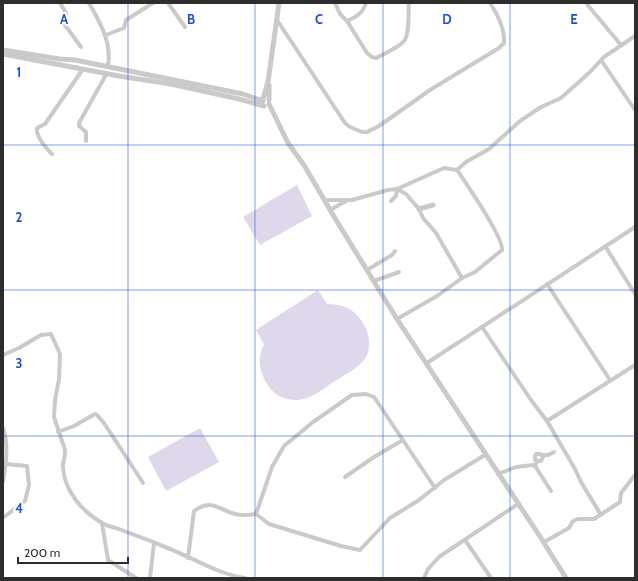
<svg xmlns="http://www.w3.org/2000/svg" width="638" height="581" font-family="Cabin,sans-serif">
<rect width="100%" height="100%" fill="#fff"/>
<!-- green -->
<g fill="#dfd8ec">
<polygon points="297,185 312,216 260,245 243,217"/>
<path d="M318,290L327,304C341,304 353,308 361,320C368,330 373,345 366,357C359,368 346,374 335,381C327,386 318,394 309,397C294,404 276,399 267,384C259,370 257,359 264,344L256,330Z"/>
<polygon points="200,428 219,462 166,491 148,457"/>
</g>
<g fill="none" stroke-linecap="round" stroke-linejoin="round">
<!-- minor -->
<g stroke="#cacaca" stroke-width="4">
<polyline points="60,3 66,13 65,25 81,47"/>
<path d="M89,3C100,23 112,42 108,66"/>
<polyline points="168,3 185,27"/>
<path d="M335,3L340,14L347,21L367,53L372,57L376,58C384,54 399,47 404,41C410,34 408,12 409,3"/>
<polyline points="586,3 621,45"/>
<path d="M277,20L345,123L350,127L362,132H367L379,126L430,90L499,48L504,43C505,28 498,15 490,3"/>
<path d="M347,21C356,17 363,13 366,3"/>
<polyline points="106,35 124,28 126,20 153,3"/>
<polyline points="601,60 635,110"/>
<polyline points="86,141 86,132 79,126 79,123 107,73"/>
<path d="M52,154C46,148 36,137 37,128L45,124L83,69"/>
<polyline points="325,200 352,200 388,190 397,189 444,168 457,170 466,162 489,149 520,121 541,107 561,98 590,72 604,57 635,36"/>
<polyline points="391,201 396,196 397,189 406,194 419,209 423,218 436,233 462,278"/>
<polyline points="330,210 346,201"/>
<polyline points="605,246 635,294"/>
<polyline points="367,270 392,255 395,251"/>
<polyline points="374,281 399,272"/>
<polyline points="547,284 610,380"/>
<path d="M397,319L437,296L462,278L475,272L502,250C504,238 465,182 457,170"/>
<polyline points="482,327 531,400 547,421 575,469 581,482 601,515"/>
<path d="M3,355L19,348L41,335L51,334L60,354L59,379L55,400L54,417L65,450C66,457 62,462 63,468C65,492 82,511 102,523C107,526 113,527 119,529C134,535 150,540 165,547C192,557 217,574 245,578"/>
<polyline points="427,363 635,227"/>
<polyline points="547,421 635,365"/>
<path d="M3,428C9,446 6,464 3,482"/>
<polyline points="58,432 74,426 95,414 97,415 104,423 143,483"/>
<polyline points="542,455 548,455 554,452"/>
<polyline points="535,466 537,461 535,460 535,456 536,454 541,454 543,457 541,461 537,461"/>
<polyline points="498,474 516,467 533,465 535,466 551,491"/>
<polyline points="345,477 374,457 403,440"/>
<polyline points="256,514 269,524 341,546 360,550 390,518 419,500 444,480 485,455"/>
<polyline points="3,516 4,517 25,501 29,485 27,466 6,464"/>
<polyline points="102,523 108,560 136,578"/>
<polyline points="465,540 491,578"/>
<polyline points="544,542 569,528 573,521 578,519 594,519 620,502 621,493 635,475"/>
<path d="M188,558L194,511C212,498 217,509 235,514C242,516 249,515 256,514L272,467L284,446L313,422L352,395L366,394L374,397L435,488"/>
<polyline points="150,578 154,543"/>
<polyline points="424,578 428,569 439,557 518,504"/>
</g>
<!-- tertiary -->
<g stroke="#cacaca" stroke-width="5">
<polyline points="3,50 60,59 75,60 243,94 263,101"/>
<polyline points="3,54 119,76 171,84 239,99 264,106"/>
<polyline points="269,100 269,85"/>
<polyline points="262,102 268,82 279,3"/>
<polyline points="269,104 288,143 304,165 333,215 397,319 539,535 566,578"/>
<polyline points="419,209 433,205"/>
</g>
</g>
<!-- grid -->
<path fill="none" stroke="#1d4ed8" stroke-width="1" stroke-opacity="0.55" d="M128,3V578M255,3V578M383,3V578M510,3V578M3,145H635M3,290H635M3,436H635"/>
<g font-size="13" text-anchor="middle" font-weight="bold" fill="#1d4ed8" stroke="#fff" stroke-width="4" stroke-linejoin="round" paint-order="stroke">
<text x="64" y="24">A</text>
<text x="191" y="24">B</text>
<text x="319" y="24">C</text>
<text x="447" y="24">D</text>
<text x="574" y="24">E</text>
<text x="19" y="77">1</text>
<text x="19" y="222">2</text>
<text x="19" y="368">3</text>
<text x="19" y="513">4</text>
</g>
<!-- border -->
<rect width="638" height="581" fill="none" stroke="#2d2d2d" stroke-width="8"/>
<!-- scale -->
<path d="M18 557v6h110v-6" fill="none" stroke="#2d2d2d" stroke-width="2"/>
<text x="24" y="557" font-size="12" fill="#2d2d2d" stroke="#ffffff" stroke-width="3" paint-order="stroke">200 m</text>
</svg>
